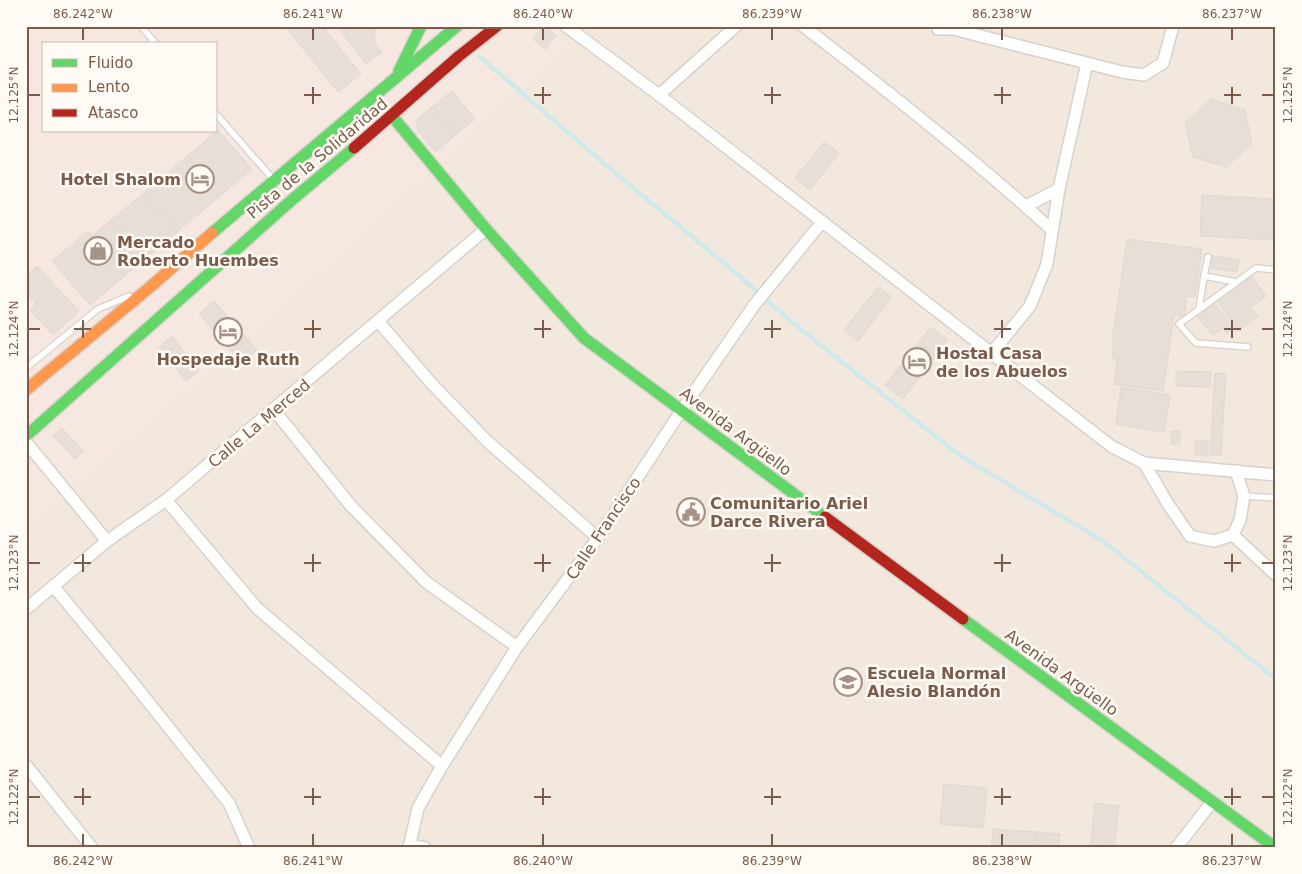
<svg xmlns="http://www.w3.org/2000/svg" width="1302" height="874" font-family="'DejaVu Sans',sans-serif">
<rect width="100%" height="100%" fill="#f9f5f0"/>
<!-- residential -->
<path fill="#f2e8de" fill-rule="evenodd" d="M26,26H1276V848H26ZM44,44H216V131H44Z"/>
<!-- commercial -->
<path fill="#f6e8e1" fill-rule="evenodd" d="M26,26H551L565,46L260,325L26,526ZM44,44H216V131H44Z"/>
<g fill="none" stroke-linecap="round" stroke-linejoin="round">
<!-- stream -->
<polyline stroke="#d0e8ea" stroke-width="4.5" points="480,57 620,177 729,267 787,318 959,455 1103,541 1276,679"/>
</g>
<!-- building -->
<g fill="#e6ded7" stroke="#e2d8d2">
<polygon points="285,26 322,26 361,74 338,92"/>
<polygon points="340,26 376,26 374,42 382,52 366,64 339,29"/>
<polygon points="543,26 549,30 539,44 533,39"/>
<polygon points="549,30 556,35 546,49 539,44"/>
<polygon points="452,91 475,119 457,134 433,106"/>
<polygon points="1211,99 1245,110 1252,144 1226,167 1193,157 1185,123"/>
<polygon points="433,106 457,134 435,152 417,130 417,119"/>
<polygon points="218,130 252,169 177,232 144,193"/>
<polygon points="824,142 839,153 810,190 795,178"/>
<polygon points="144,193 177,232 145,259 111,220"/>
<polygon points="1202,195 1276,199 1276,240 1200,236"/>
<polygon points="111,220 145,259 126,275 92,236"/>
<polygon points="88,231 126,275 90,305 52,261"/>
<polygon points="1127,239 1202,249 1195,297 1187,296 1184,317 1174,315 1163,391 1114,384 1117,359 1112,358 1114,341 1112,340"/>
<polygon points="1213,256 1239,260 1237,272 1211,268"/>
<polygon points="37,266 79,311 53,335 30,310 36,304 26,293 26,276"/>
<polygon points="1252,276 1266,296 1251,307 1258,316 1238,331 1217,300"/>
<polygon points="878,287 892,297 858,341 844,330"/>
<polygon points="214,301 257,350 242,363 199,314"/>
<polygon points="1214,302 1233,328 1227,333 1223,328 1213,335 1196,315"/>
<polygon points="931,327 948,340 903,399 885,385"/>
<polygon points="172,336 199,371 186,381 159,347"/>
<polygon points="1176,371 1211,372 1210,387 1176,386"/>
<polygon points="1215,373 1226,374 1221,456 1210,455"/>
<polygon points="1121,387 1170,395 1164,432 1116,424"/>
<polygon points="62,428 83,451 75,459 53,436"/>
<rect x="1171" y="431" width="9" height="13"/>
<rect x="1195" y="441" width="13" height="14"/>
<polygon points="944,784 987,788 983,828 940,824"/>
<polygon points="1095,803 1119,806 1114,848 1090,848"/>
<polygon points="993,829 1036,832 1035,848 991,848"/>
<polygon points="1036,832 1060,834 1059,848 1035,848"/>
</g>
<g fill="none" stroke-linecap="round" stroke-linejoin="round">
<defs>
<g id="lane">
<polyline points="141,26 156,44"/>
<polyline points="216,114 272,178"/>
<polyline points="1208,257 1204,276 1236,282"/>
<polyline points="1199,309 1204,276"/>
<polyline points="1248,347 1196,343 1179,324 1256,268 1276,270"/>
<polyline points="26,368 98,309 129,296"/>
<polyline points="1244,496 1276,498"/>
</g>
<g id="street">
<polyline points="566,26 659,95 1111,446 1144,463 1276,475"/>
<path d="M803,26C888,91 973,158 1052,230"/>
<polyline points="938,29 953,29 1122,72 1144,75 1163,63 1173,26"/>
<polyline points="659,95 736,26"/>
<polyline points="1026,206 1059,189"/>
<polyline points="378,321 432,384 487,441 598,538"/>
<polyline points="991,354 1030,306 1047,264 1059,189 1087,63"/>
<polyline points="274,410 351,506 426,582 517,647"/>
<polyline points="26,442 107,541"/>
<polyline points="1144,463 1168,504 1190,536 1214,541 1233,535 1240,520 1244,496 1236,471"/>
<polyline points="166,500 257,608 442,766"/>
<polyline points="1233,535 1276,575"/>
<polyline points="53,586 122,669 229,803 249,848"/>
<polyline points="26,609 107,541 166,500 486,229"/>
<polyline points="26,765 92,848"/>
<polyline points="409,845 425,848"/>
<polyline points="409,848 418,808 442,766 517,647 598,538 681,411 755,304 822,222"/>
<polyline points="1176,848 1212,802"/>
</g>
<g id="fast">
<polyline points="399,71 421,26"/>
<polyline points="392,116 486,229 584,338 825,517"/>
<polyline points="212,233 457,26"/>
<polyline points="26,436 293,199 354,148"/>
<polyline points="963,619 1276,848"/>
</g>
<polyline id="slow" points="26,390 149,288 212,233"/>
<g id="jam">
<polyline points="354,148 459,56 497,26"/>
<polyline points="825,517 963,619"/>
</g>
</defs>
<!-- lane casing -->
<use href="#lane" stroke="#d7d1cb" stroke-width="8"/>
<!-- street casing -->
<use href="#street" stroke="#d7d1cb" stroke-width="14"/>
<!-- fast casing -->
<use href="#fast" stroke="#d9d2cb" stroke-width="14"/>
<!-- slow casing -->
<use href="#slow" stroke="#d9d2cb" stroke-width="14"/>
<!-- jam casing -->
<use href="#jam" stroke="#d9d2cb" stroke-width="14"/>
<!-- lane -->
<use href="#lane" stroke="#fefefd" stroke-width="5.5"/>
<!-- street -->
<use href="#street" stroke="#fefefd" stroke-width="11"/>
<!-- fast -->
<use href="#fast" stroke="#63d668" stroke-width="11"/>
<!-- slow -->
<use href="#slow" stroke="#ff974d" stroke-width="11"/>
<!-- jam -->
<use href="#jam" stroke="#b3261e" stroke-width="11"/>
</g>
<!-- ticks -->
<path fill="none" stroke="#7a5c4d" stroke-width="2" d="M83,28V40M313,28V40M543,28V40M772,28V40M1002,28V40M1232,28V40M313,87V104M543,87V104M772,87V104M1002,87V104M1232,87V104M28,95H40M304,95H321M534,95H551M764,95H781M994,95H1011M1224,95H1241M1262,95H1274M83,320V338M313,320V338M543,320V338M772,320V338M1002,320V338M1232,320V338M28,329H40M74,329H91M304,329H321M534,329H551M764,329H781M994,329H1011M1224,329H1241M1262,329H1274M83,554V572M313,554V572M543,554V572M772,554V572M1002,554V572M1232,554V572M28,563H40M74,563H91M304,563H321M534,563H551M764,563H781M994,563H1011M1224,563H1241M1262,563H1274M83,788V805M313,788V805M543,788V805M772,788V805M1002,788V805M1232,788V805M28,797H40M74,797H91M304,797H321M534,797H551M764,797H781M994,797H1011M1224,797H1241M1262,797H1274M83,834V846M313,834V846M543,834V846M772,834V846M1002,834V846M1232,834V846"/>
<!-- icons -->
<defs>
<symbol id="hotel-ring" viewBox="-11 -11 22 22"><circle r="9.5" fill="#fffaf3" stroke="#a69286" stroke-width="1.5"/><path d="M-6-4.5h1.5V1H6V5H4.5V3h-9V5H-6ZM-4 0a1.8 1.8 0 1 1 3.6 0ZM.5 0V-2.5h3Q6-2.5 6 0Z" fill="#a69286"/></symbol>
<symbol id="shop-ring" viewBox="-11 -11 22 22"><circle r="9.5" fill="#fffaf3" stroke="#a69286" stroke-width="1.5"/><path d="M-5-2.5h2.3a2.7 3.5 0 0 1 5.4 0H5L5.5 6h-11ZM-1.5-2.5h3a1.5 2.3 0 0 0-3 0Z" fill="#a69286"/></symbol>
<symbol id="civic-ring" viewBox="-11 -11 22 22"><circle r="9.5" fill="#fffaf3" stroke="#a69286" stroke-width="1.5"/><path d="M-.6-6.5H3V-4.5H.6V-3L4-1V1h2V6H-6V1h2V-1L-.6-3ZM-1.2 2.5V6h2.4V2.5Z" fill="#a69286"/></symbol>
<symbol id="school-ring" viewBox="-11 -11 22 22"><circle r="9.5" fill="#fffaf3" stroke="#a69286" stroke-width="1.5"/><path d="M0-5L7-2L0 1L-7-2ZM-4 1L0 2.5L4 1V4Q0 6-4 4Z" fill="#a69286"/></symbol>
</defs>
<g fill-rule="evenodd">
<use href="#hotel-ring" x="184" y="163" width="32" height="32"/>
<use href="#shop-ring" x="82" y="235" width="32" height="32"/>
<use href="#hotel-ring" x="212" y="316" width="32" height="32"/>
<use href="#hotel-ring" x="901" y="346" width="32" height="32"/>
<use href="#civic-ring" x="675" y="496" width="32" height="32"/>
<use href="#school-ring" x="832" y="666" width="32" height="32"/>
</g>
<g text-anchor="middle" stroke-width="5" stroke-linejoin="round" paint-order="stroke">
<!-- street labels -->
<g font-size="16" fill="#7a5c4d" stroke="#fffaf3">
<text transform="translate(317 158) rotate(-40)" y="6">Pista de la Solidaridad</text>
<text transform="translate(259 423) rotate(-40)" y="6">Calle La Merced</text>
<text transform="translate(736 431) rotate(37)" y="6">Avenida Argüello</text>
<text transform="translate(603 528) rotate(-56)" y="6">Calle Francisco</text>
<text transform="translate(1062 672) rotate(36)" y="6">Avenida Argüello</text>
</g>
<!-- poi labels -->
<g font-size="16" font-weight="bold" fill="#7a5c4d" stroke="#fffaf3" text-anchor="start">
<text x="181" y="185" text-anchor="end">Hotel Shalom</text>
<text x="117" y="248">Mercado<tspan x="117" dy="18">Roberto Huembes</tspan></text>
<text x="936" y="359">Hostal Casa<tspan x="936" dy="18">de los Abuelos</tspan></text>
<text x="228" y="365" text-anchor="middle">Hospedaje Ruth</text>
<text x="710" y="509">Comunitario Ariel<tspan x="710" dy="18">Darce Rivera</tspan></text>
<text x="867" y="679">Escuela Normal<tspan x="867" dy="18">Alesio Blandón</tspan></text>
</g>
</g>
<!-- border -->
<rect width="1302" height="874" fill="none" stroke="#fffaf3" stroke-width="55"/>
<!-- legend -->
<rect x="42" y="42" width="175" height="90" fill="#fffaf3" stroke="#cabbb1"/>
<rect x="52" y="59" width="25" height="8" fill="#63d668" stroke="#cabbb1"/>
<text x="88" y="68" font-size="15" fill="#7a5c4d">Fluido</text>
<rect x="52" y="84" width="25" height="8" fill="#ff974d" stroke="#cabbb1"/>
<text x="88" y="92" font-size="15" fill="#7a5c4d">Lento</text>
<rect x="52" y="109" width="25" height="8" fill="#b3261e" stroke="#cabbb1"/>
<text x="88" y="118" font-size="15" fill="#7a5c4d">Atasco</text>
<rect x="28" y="28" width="1246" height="818" fill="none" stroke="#7a5c4d" stroke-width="2"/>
<g font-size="12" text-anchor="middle" fill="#7a5c4d">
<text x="83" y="18">86.242°W</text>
<text x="313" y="18">86.241°W</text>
<text x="543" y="18">86.240°W</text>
<text x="772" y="18">86.239°W</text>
<text x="1002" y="18">86.238°W</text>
<text x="1232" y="18">86.237°W</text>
<text transform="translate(14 95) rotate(-90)" y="4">12.125°N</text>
<text transform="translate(1288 95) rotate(-90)" y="4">12.125°N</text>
<text transform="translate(14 329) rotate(-90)" y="4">12.124°N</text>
<text transform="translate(1288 329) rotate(-90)" y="4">12.124°N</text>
<text transform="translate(14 563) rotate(-90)" y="4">12.123°N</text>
<text transform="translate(1288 563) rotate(-90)" y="4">12.123°N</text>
<text transform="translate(14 797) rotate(-90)" y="4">12.122°N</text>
<text transform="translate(1288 797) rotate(-90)" y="4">12.122°N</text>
<text x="83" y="865">86.242°W</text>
<text x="313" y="865">86.241°W</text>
<text x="543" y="865">86.240°W</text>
<text x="772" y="865">86.239°W</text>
<text x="1002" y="865">86.238°W</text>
<text x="1232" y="865">86.237°W</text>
</g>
</svg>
